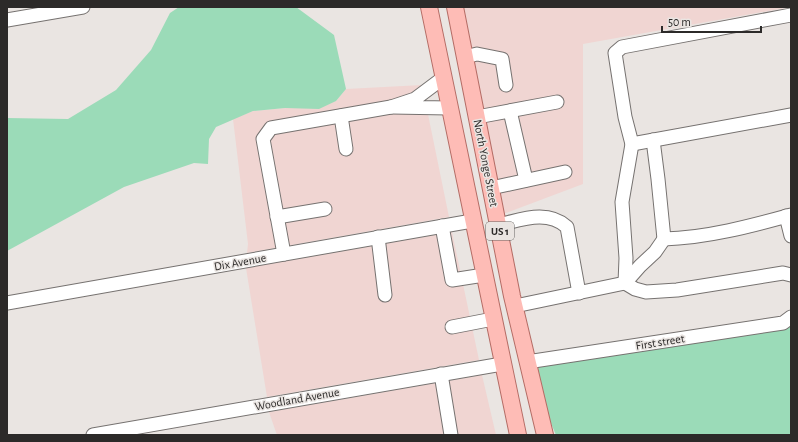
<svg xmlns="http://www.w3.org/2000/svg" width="798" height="442" font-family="'Alegreya Sans',sans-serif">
<rect width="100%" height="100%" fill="#eae5e2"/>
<!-- commercial -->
<g fill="#f0d5d2">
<polygon points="463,7 791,7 583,44 583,184 503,214"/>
<polygon points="422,85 449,217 247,253 248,244 233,119 253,111 285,108 336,101 346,89"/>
<polygon points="452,232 479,360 267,397 246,268"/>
<polygon points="482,375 496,435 277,435 270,415 269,412"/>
</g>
<!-- green -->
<g fill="#9bdbb8">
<polygon points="179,7 296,7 334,35 346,89 336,101 319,109 285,108 253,111 216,127 209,139 208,164 194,163 124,187 7,251 7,118 68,119 116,90 151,50 170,13"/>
<polygon points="791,322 791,435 556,435 547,414 534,361"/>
</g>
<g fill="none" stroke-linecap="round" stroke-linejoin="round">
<defs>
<g id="minor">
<polyline points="7,20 83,7"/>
<polyline points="465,57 477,54 502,59 506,85"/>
<polyline points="443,78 415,99 391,107 449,108"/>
<polyline points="510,111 526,180"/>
<polyline points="341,116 346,149"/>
<polyline points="477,117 557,102"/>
<path d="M653,140L658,179L664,239C706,238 751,226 791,215"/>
<polyline points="632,144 791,115"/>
<polyline points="491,188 565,172"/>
<polyline points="786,216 791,236"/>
<polyline points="277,217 325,209"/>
<path d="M498,225C521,220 547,209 567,227L579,293"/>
<polyline points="442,226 452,280 484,275"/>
<polyline points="378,237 385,295"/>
<polyline points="284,254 263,139 271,128 391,107"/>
<polyline points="625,283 626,258 622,202 632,144 625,117 615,53 622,47 791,15"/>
<polyline points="625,283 635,289 646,292 677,290 783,273 791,275"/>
<polyline points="625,283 640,266 655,252 664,239"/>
<polyline points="7,303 472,221"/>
<polyline points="515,306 625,283"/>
<polyline points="452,327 493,319"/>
<polyline points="527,362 783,323 791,317"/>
<polyline points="441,374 451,435"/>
<polyline points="93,435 502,364"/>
</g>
<g id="major">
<polyline points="429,7 518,435"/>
<polyline points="455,7 512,296 545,435"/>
</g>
</defs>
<!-- minor casing -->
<use href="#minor" stroke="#767270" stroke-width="15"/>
<!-- major casing -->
<use href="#major" stroke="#b46c65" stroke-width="18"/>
<!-- minor -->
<use href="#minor" stroke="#fff" stroke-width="13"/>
<!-- major -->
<use href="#major" stroke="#febcb6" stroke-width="16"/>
</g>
<g text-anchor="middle" stroke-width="3" stroke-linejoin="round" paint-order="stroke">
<!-- shield labels -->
<rect fill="#eae5e2" stroke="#656260" stroke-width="1" x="486" y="222" width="28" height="18" rx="3"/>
<g font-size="11" font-weight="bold" fill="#2c2a29">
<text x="500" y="235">US 1</text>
</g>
<!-- street labels -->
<g font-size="12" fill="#2c2a29" stroke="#eae5e2">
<text transform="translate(486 163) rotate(79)" y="4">North Yonge Street</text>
<text transform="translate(240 262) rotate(-10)" y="4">Dix Avenue</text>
<text transform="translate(660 342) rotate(-9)" y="4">First street</text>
<text transform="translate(297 399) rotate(-10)" y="4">Woodland Avenue</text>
</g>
</g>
<!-- border -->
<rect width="798" height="442" fill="none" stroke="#2c2a29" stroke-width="16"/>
<!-- scale -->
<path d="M662 26v6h99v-6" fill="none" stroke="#2c2a29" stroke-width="2"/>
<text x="668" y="26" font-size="12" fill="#2c2a29" stroke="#eae5e2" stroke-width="3" paint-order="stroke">50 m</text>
</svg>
